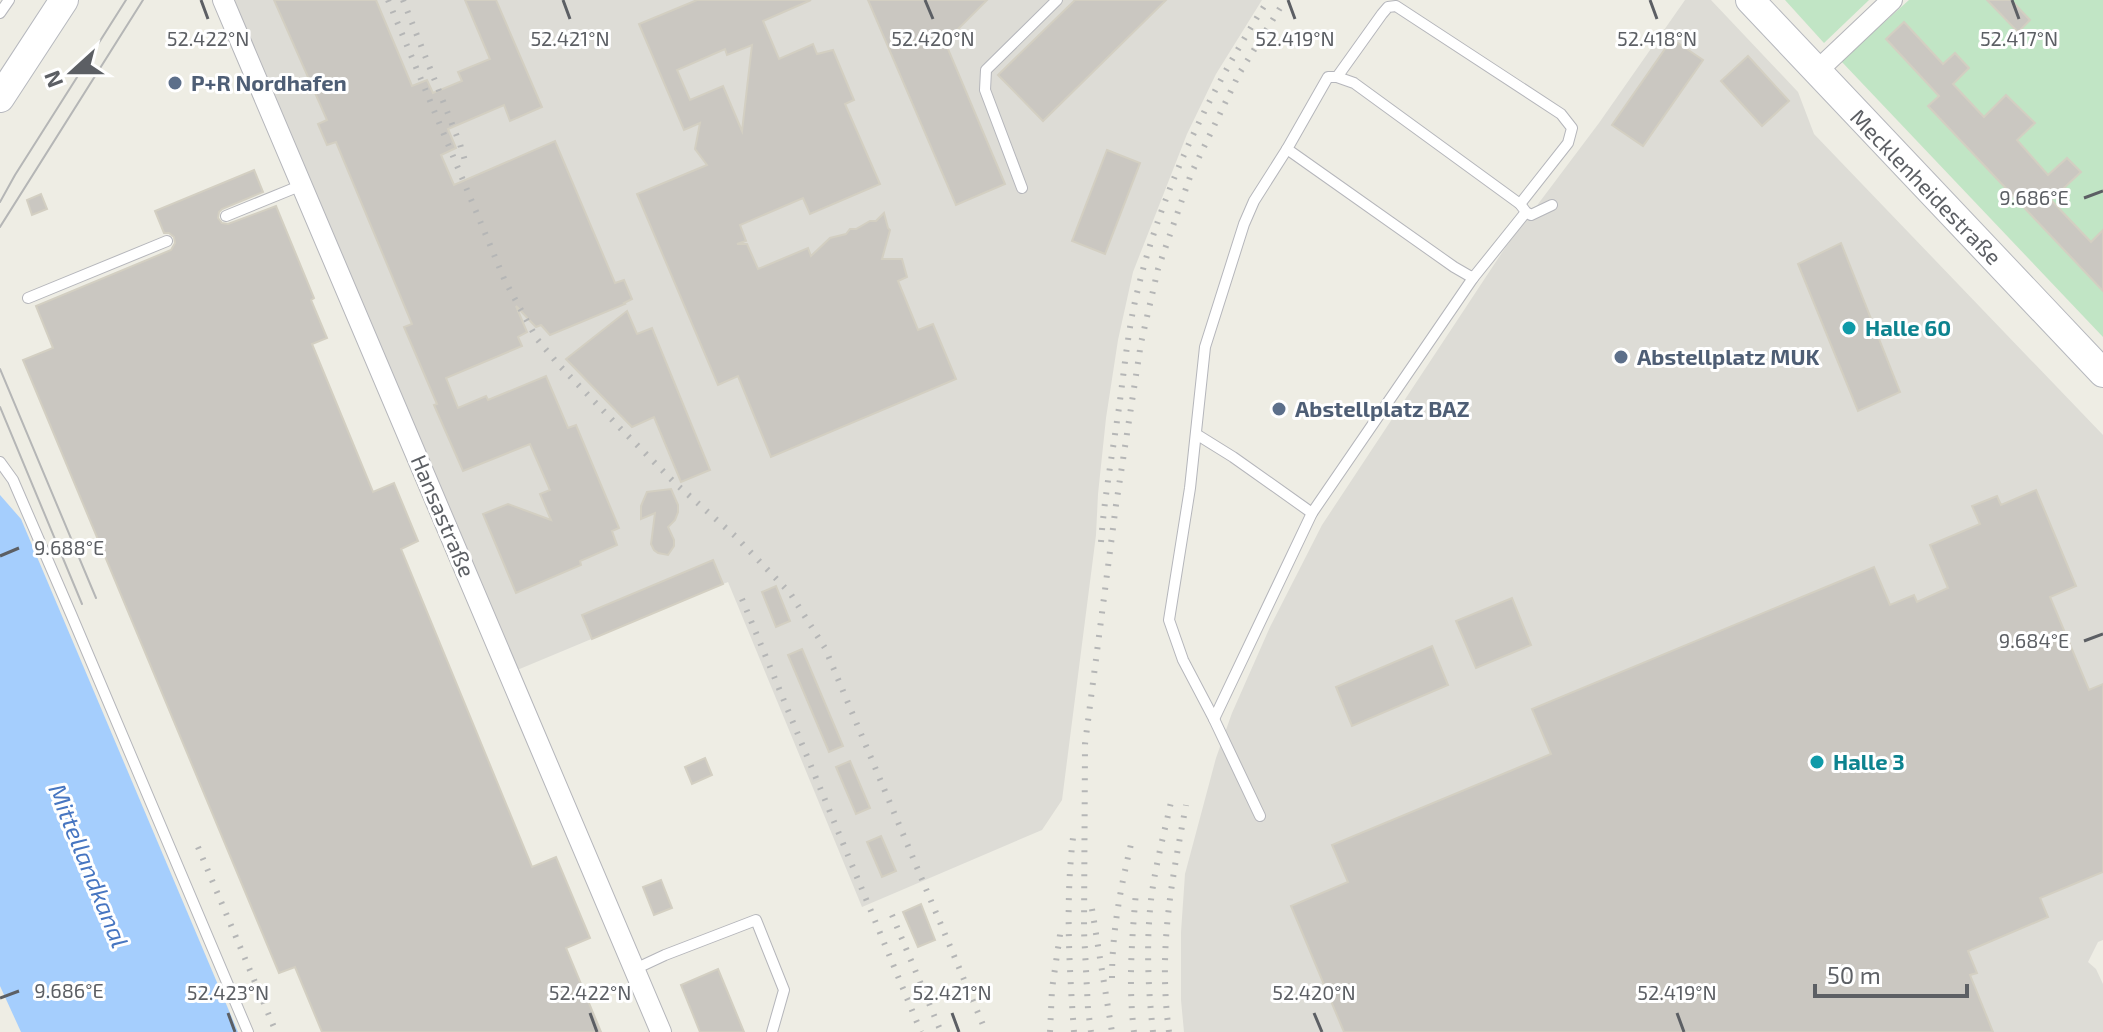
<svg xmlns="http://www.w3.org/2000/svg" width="2103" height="1032" font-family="'Exo 2',sans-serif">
<rect width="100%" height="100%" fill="#eeede4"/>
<!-- industrial -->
<g fill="#dddcd6">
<polygon points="223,0 1262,0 1216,74 1187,134 1133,272 1118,340 1106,418 1098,494 1096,535 1062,800 1042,830 862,907 728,582 510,673"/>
<polygon points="1685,0 1711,0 1798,92 1814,134 2103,435 2103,940 2098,942 2088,962 2096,969 2103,984 2103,1032 1184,1032 1181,1000 1181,932 1185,874 1216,758 1232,713 1270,627 1322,525 1505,248 1599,123"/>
</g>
<!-- green -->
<g fill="#c1e5c5">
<polygon points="1785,0 1869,0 1824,43"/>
<polygon points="1909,0 2103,0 2103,337 1841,61"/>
</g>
<!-- water -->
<polygon fill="#a5cefd" points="0,495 21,519 238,1032 21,1032 0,986"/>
<!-- building -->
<g fill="#cac7c1" stroke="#d3cfc2" stroke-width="2" fill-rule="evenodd">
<polygon points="274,0 376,0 412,86 427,80 433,93 462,81 458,72 490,59 465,0 496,0 542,107 510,121 504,105 448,129 456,148 441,155 454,185 555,141 615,283 624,280 632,299 624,303 625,304 550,335 541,325 536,327 516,306 527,332 518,337 522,346 446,378 458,408 486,396 488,400 546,376 568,428 576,425 619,528 612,531 617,545 580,561 581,565 516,593 483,514 508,504 551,520 540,494 550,490 530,444 463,471 434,405 437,404 404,327 412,324 336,142 327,145 318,124 327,120"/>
<path d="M697,0H811L763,21L779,59L813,44L817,54L833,50L854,100L845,104L880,184L810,214L803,198L740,225L746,241L737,244H747L758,269L808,248L811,256L830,238L846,234L850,229H856L870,221H876L884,213L888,228L890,230L882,259H902L907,277L898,281L918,330L933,324L956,379L771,457L738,376L718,385L637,194L707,165L695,149L700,123L684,130L639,24ZM752,45L742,131L723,86L690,100L677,70L725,49L727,55Z"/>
<polygon points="868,0 987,0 945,42 1005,184 956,205"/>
<polygon points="1075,0 1166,0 1043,121 998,75"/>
<polygon points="1987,0 2011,0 2030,20 2018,32"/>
<polygon points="1904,22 1943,64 1955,53 1969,68 1953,84 1984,117 2006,95 2035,123 2017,140 2048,175 2067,158 2081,172 2051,200 2091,242 2103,230 2103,291 1928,106 1939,96 1886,39"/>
<polygon points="1672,39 1703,60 1643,146 1612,125"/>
<polygon points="1748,56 1789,101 1762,126 1721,81"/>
<polygon points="1107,150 1140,163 1105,254 1072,241"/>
<polygon points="254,170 263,192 222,209 219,212 218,218 222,223 228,224 276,206 314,298 311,300 327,338 312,344 373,492 394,483 418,541 401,549 532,867 556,857 590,938 566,948 601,1032 322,1032 295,967 279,973 23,360 53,348 36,306 171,250 175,243 174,237 169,233 164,233 155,211"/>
<polygon points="41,194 47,209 32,215 27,200"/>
<polygon points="1841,243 1900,392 1858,411 1798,264"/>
<polygon points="627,311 637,334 652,328 710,470 681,482 654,417 632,427 566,359"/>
<polygon points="671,489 678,505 678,512 675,520 668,527 674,540 674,546 668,555 658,553 654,550 651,544 655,513 641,519 641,506 647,492"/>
<polygon points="2036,490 2076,586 2050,597 2089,690 2103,684 2103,872 2040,898 2048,917 1968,951 1977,973 1970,975 1993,1032 1344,1032 1291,906 1348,882 1332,845 1551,754 1532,709 1874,567 1890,605 1914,595 1917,602 1948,588 1930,545 1980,524 1972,506 1997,496 2001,505"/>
<polygon points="713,560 723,584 592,639 582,615"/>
<polygon points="776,586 790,621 776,627 762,592"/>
<polygon points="1512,598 1531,645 1476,668 1456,621"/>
<polygon points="1432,646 1448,685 1352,726 1336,687"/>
<polygon points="802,649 843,746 829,752 788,655"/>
<polygon points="705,758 712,775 692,784 685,767"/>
<polygon points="850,761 870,808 856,814 836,767"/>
<polygon points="881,836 896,871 882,877 867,842"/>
<polygon points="661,880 672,908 654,915 643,887"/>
<polygon points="921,904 935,940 918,947 903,912"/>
<polygon points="718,969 744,1032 700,1032 681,985"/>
</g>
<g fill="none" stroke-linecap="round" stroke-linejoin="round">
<defs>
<g id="lane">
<polyline points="0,13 9,0"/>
<polyline points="1337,77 1382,14 1388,7 1396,6 1561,114 1572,128 1568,143 1520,204"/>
<polyline points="1022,188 985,90 986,70 1057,0"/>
<polyline points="1526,212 1520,204 1354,83 1337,77 1328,77 1287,149 1454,267 1473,278 1526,212 1531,215 1552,205"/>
<polyline points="226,216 302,185"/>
<polyline points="28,298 167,241"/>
<polyline points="1196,434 1233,457 1312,513"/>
<polyline points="0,462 13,480 71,614 248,1032"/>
<polyline points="1214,719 1312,513 1473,278"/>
<polyline points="1260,816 1214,719 1183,660 1169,620 1190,488 1205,347 1244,224 1254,201 1287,149"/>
<polyline points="635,969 665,955 756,920 784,990 772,1032"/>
</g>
<g id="street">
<polyline points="223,0 661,1032"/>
<polyline points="1817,71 1892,0"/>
</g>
<g id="secondary">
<polyline points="1750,0 2103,373"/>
<polyline points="0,98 64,0"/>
</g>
</defs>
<!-- lane casing -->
<use href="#lane" stroke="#b5b6bb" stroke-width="12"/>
<!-- street casing -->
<use href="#street" stroke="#b5b6bb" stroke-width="22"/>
<!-- secondary casing -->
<use href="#secondary" stroke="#b6b8be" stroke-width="30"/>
<!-- lane -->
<use href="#lane" stroke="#fff" stroke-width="10"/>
<!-- street -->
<use href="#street" stroke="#fff" stroke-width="20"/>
<!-- secondary -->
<use href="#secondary" stroke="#fff" stroke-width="28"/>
<!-- tram -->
<g stroke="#b5b6b6" stroke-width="2">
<polyline points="0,202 15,175 126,0"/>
<polyline points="0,227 143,0"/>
<polyline points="0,369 96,598"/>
<polyline points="0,407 82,604"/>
</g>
<!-- rail -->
<g stroke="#b5b6b6" stroke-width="6" stroke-dasharray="2 10" stroke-linecap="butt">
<polyline points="388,0 505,281 537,339 559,365 621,429 676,484 735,536 790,593 825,648 986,1032"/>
<polyline points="403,0 460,144 466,164"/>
<path d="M1101,542C1104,501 1111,462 1117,421C1123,383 1126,344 1134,306C1158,196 1208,94 1268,0"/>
<polyline points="742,599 921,1032"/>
<polyline points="198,847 276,1032"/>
<polyline points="1092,909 1112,1032"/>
<polyline points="892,915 941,1032"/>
<path d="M1112,978C1112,930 1121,886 1132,840"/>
<polyline points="1050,1032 1052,989 1061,928"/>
<path d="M1074,1032C1069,965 1065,896 1074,830"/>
<polyline points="1091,1032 1088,1009 1084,931 1085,744 1116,505 1141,343 1158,269 1191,174 1239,74 1285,0"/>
<path d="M1134,1032C1128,985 1132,938 1136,892"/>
<path d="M1153,1032C1148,988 1146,944 1151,900C1155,867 1164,834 1171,802"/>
<path d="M1169,1032C1158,950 1171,885 1186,805"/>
</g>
</g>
<!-- ticks -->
<path fill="none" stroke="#5c5f64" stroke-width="3" d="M201,0L208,19M563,0L570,19M925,0L933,19M1288,0L1295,19M1650,0L1657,19M2012,0L2019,19M2084,198L2103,191M0,556L19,548M2084,641L2103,634M0,998L19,991M228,1013L235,1032M590,1013L597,1032M952,1013L959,1032M1314,1013L1322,1032M1677,1013L1684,1032"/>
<!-- markers -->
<g fill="#5c6f8a" stroke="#fff" stroke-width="3">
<circle cx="175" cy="83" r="8"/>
<circle cx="1621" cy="357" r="8"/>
<circle cx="1279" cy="409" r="8"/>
</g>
<g fill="#0f9aa8" stroke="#fff" stroke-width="3">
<circle cx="1849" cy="328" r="8"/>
<circle cx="1817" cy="762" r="8"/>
</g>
<g text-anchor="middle" stroke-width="6" stroke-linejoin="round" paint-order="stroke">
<!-- service labels -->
<g font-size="22" font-weight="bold" fill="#4e5e75" stroke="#fff" text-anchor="start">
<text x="191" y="91">P+R Nordhafen</text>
<text x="1637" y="365">Abstellplatz MUK</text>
<text x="1295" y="417">Abstellplatz BAZ</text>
</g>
<!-- street labels -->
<g font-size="22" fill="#5c5f64" stroke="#fff">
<text transform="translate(1926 187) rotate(46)" y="8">Mecklenheidestraße</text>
<text transform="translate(443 516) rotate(67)" y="8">Hansastraße</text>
</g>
<!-- culture labels -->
<g font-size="22" font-weight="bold" fill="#0d838f" stroke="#fff" text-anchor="start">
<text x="1865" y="336">Halle 60</text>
<text x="1833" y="770">Halle 3</text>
</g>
<!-- water labels -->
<g font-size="24" font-style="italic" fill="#4776c1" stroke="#fff">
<text transform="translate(88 866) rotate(68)" y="8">Mittellandkanal</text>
</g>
</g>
<g font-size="20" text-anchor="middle" fill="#5c5f64" stroke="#fff" stroke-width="6" stroke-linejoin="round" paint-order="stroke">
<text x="2019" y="46">52.417°N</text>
<text x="208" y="46">52.422°N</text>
<text x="570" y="46">52.421°N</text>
<text x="933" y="46">52.420°N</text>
<text x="1295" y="46">52.419°N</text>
<text x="1657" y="46">52.418°N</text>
<text x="2034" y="205">9.686°E</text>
<text x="69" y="555">9.688°E</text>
<text x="2034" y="648">9.684°E</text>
<text x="69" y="998">9.686°E</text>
<text x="228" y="1000">52.423°N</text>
<text x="590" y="1000">52.422°N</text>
<text x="952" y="1000">52.421°N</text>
<text x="1314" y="1000">52.420°N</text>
<text x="1677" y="1000">52.419°N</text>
</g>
<!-- north arrow -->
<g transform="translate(72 72) rotate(249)" stroke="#ffffff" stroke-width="6" paint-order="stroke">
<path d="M0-6L14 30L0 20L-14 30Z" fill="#5c5f64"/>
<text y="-12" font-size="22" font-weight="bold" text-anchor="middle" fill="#5c5f64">N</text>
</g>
<!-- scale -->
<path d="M1815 984v12h152v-12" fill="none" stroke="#5c5f64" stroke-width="4"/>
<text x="1827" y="984" font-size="24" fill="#5c5f64" stroke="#ffffff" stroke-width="6" paint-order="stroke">50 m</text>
</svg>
